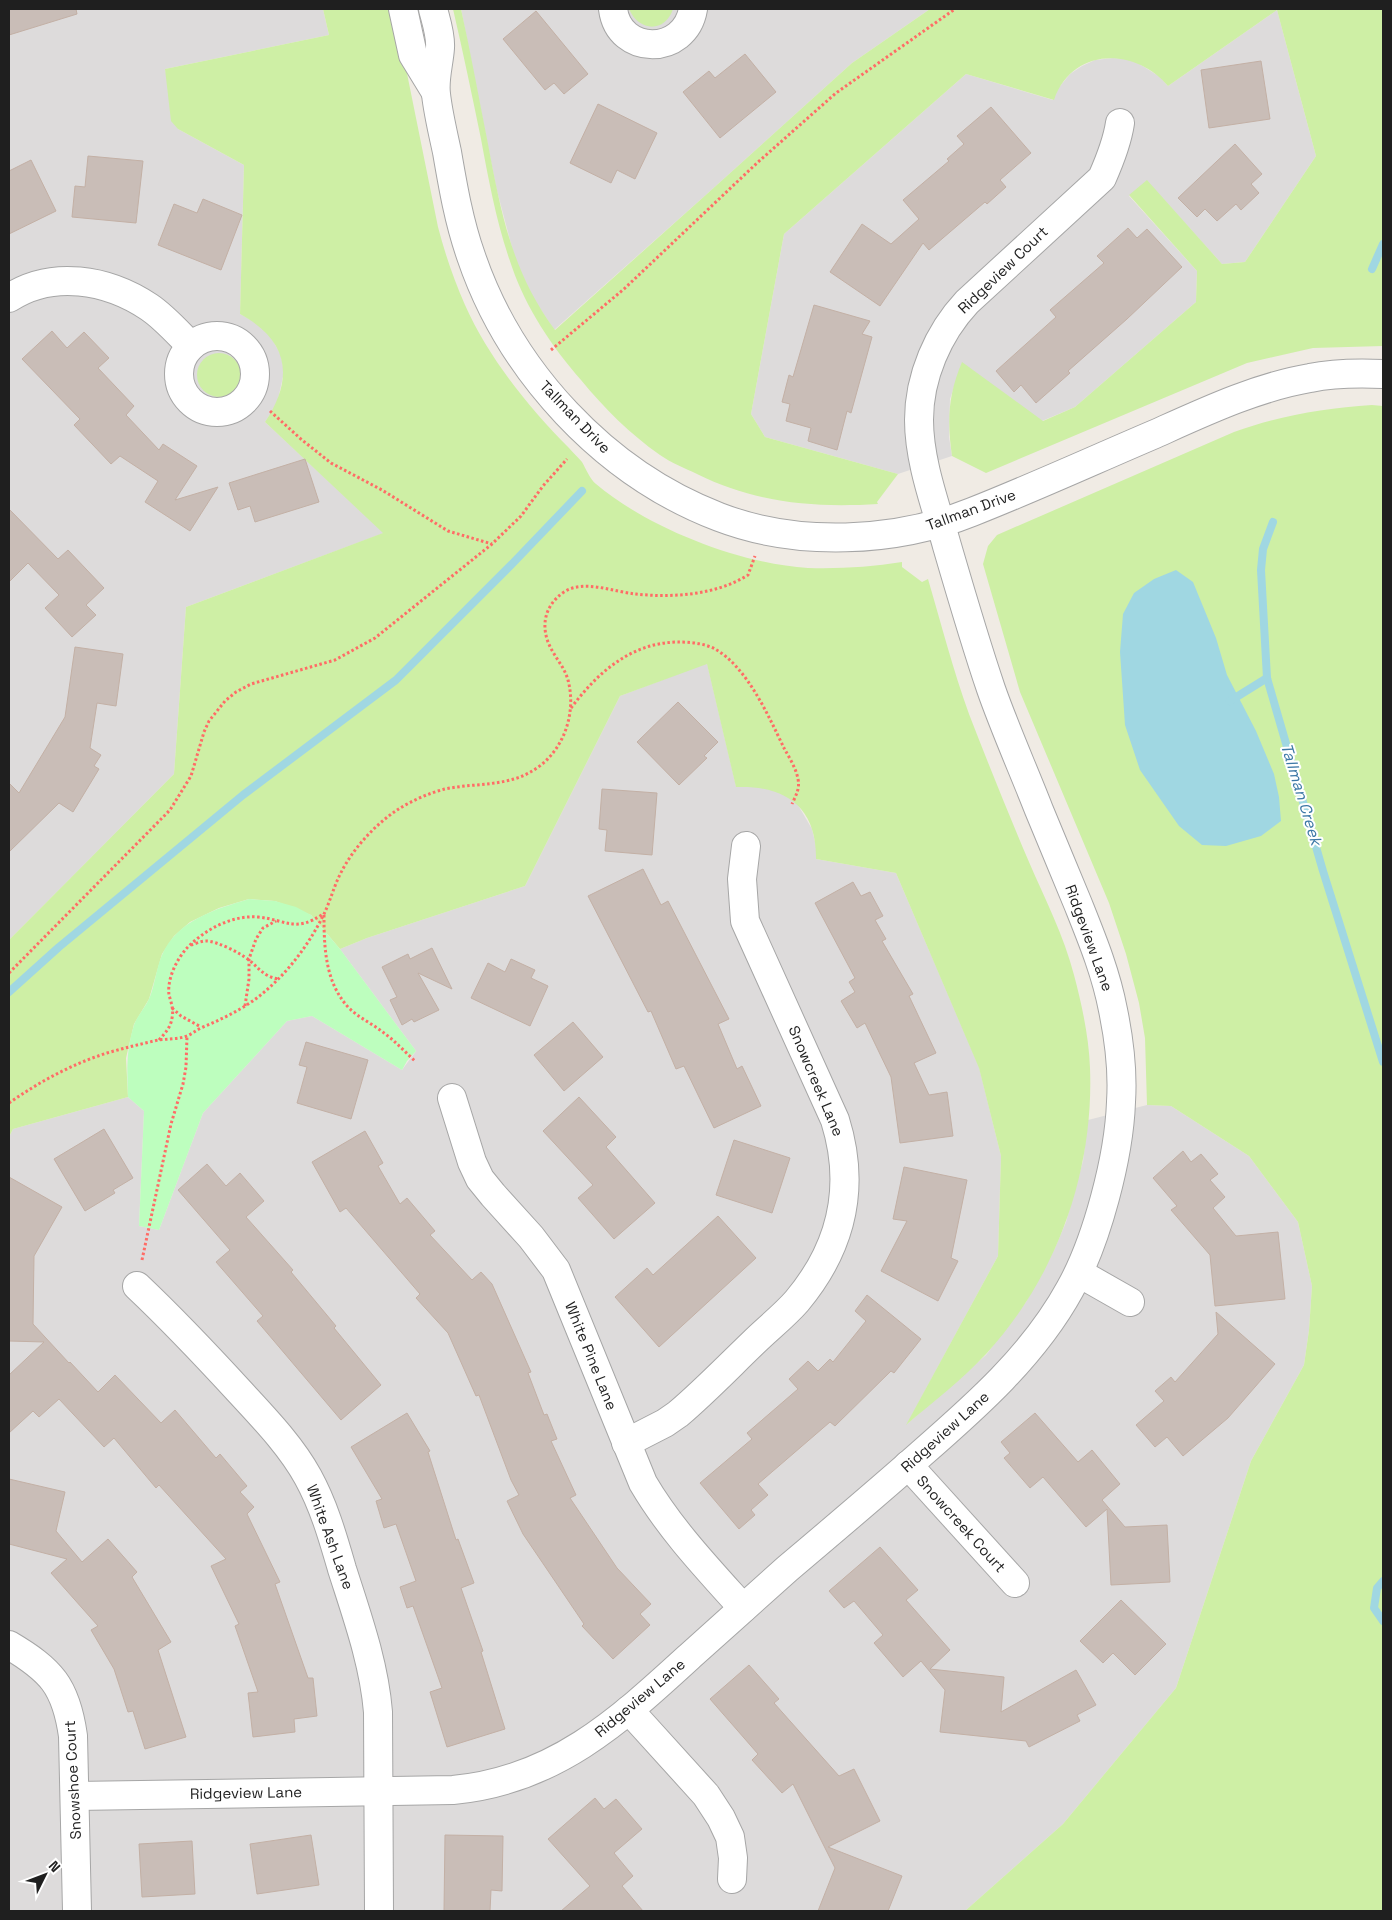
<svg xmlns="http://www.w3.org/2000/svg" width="1392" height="1920" font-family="'Space Grotesk',sans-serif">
<rect width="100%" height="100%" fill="#f0ebe4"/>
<!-- residential -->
<g fill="#dddbdb">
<polygon points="9,9 323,9 329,35 165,69 178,129 244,165 240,314 255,322 268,332 281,355 284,372 277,404 265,422 384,533 186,607 174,774 9,940"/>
<polygon points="461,9 930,9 852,63 708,193 554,330 532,296 515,259 496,187"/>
<polygon points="1277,10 1316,156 1245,262 1222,264 1147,181 1129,196 1197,271 1196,302 1075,407 1042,421 962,363 950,399 949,437 952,456 898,474 765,437 751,414 784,234 966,74 1053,100 1056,91 1070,74 1082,66 1095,60 1113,58 1126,59 1138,63 1160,77 1168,86"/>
<polygon points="707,663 736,786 754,786 771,789 787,796 798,805 812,829 816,846 816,859 896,873 979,1067 1001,1156 998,1256 907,1424 986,1355 1026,1302 1055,1248 1066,1222 1083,1161 1088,1120 1147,1105 1171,1106 1249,1156 1298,1222 1312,1286 1309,1330 1304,1365 1251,1461 1176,1688 1063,1824 965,1911 9,1911 9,1137 13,1129 128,1097 144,1111 139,1226 159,1230 203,1113 287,1021 312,1016 402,1070 416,1051 340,949 367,938 525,886 620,696"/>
</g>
<!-- grass -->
<g fill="#ceefa5">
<path d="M323,9H394L438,227C445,254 454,280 465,305C488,357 529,408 569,448C573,453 578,457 582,462C586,469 590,479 596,484C648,528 740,564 808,568C839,569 871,567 902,562V567L922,582L928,579C941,623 953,670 969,714C988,763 1008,813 1029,862C1045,899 1064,936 1074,975C1082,1005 1089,1038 1090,1068C1094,1172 1057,1276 987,1353C963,1379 933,1402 906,1425L998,1256L1001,1156L979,1068L896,873L816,859C817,807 785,785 736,787L707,664L620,696L525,886L367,938L340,949L311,915L275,901L249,899L219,908L190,922L174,936L162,954L149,999L134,1024L126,1058L128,1097L13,1129L9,1137V940L174,774L186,607L383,533L265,422C295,377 288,340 240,314L244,165L178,129L171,121L165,69L329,35Z"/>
<path d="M453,9H461C471,54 479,99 488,144C501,213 512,272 555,330L708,193L852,63L930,9H1383V346L1313,348L1247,363L986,473L952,456C947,421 948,395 962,362L1043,421L1075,407L1196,302L1197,271L1129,195L1147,180L1222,264L1245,262L1316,156L1277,10L1168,86C1135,47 1072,47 1054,100L966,74L784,234L751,414L765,437L898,474L877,502L878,504C813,508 756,503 697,474C685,468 671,463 660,455C630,434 604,408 581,380C552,347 526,308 512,267C497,225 489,182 481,139C472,95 463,52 453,9Z"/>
<path d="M629,9H673C665,33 639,32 629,9Z"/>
<circle cx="219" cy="375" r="22"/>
<path d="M1372,405L1383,406V1911H965L1063,1824L1176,1688L1251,1461L1304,1365L1309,1330L1312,1286L1298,1222L1249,1156L1171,1106L1147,1105L1145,1038L1139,1003L1126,954L1109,903L1020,692L983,564L988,546L997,535L1234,432C1279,416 1324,408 1372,405Z"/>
</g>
<!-- park -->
<path fill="#bdfebe" d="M249,899L275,901L296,907L311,915L340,949L416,1051L407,1061L402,1070L312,1016L287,1021L203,1113L159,1230L139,1226L144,1111L128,1097C127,1072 126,1050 134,1025C137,1016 145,1008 149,999C155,985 156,969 162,955C177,920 216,909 249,899Z"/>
<!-- water -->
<polygon fill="#a0d7e2" points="1176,570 1193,582 1216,638 1227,675 1256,731 1274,774 1279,797 1281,821 1261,836 1226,846 1202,845 1179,826 1140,770 1125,725 1120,652 1123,614 1134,593 1154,579"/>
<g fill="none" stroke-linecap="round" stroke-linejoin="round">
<!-- stream -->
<g stroke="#a0d7e2" stroke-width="8">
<polyline points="1372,269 1383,244"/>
<polyline points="1273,522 1263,549 1261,570 1267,678 1323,871 1383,1062"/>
<polyline points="1230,701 1267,678"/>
<polyline points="9,992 59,947 243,795 396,680 513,563 582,491"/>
<polyline points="1383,1581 1377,1588 1374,1608 1383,1621"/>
</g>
</g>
<!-- building -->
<g fill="#c9bdb7" stroke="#c3b0a5">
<polygon points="9,9 76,9 77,14 9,35"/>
<polygon points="536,11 588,74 564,94 554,83 545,90 503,39"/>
<polygon points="745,54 776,92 720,138 683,92 709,71 715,78"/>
<polygon points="1261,61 1270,119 1209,128 1201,70"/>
<polygon points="598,104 657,133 635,179 617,170 611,183 570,163"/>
<polygon points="991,107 1031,153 1000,180 1006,187 987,204 985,202 929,250 923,243 880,306 830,272 862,224 891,244 919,219 903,200 949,161 947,159 964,144 957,136"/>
<polygon points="1235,144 1262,174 1251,184 1259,193 1241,210 1236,204 1217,221 1205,209 1197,217 1178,198"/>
<polygon points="88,156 143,161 136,223 72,217 75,186 85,187"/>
<polygon points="31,160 56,211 9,234 9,171"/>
<polygon points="203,199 242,215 221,270 158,245 174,204 197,213"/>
<polygon points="1128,228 1137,238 1147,229 1182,267 1127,319 1068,371 1070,373 1036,403 1021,385 1014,392 996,371 1056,317 1050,310 1104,263 1097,256"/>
<polygon points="814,305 870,321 862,334 872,337 851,413 847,411 837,450 808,441 811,428 786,421 790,404 782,402 789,375 793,377"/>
<polygon points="52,331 67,348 84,332 109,358 98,368 134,406 126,415 159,450 163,444 197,466 175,500 218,487 190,531 145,502 158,481 120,456 111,464 74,425 80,419 22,359"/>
<polygon points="305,459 319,502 255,522 250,506 238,510 229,483"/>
<polygon points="9,509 58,559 68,550 104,588 86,605 96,615 72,637 45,608 59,595 28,563 9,582"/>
<polygon points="75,647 123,654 116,706 97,703 90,748 101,755 94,766 99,769 73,812 59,803 9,852 9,783 19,793 65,717"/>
<polygon points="678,702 718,742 704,756 707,758 679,785 637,742"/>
<polygon points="602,789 657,793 652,855 605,851 607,830 599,829"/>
<polygon points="643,869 661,905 668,901 729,1019 718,1024 737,1069 742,1066 761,1106 714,1128 684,1066 676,1069 651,1011 648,1012 588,896"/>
<polygon points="853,882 861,896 870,892 883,916 875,920 886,939 882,941 913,994 909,996 936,1053 914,1063 929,1095 947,1092 953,1136 900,1143 891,1077 865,1023 857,1028 841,1001 855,992 849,982 855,978 815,903"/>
<polygon points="432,948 452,989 418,973 439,1010 414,1022 412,1019 402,1025 390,1000 397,997 382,967 408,954 410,959"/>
<polygon points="511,959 535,970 531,978 548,986 530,1026 471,998 488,963 505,972"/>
<polygon points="573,1022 603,1057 564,1091 534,1055"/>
<polygon points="306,1042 368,1060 351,1119 297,1103 307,1067 299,1065"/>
<polygon points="579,1097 616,1137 606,1147 655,1203 614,1239 578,1198 593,1185 543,1131"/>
<polygon points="104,1129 133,1178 113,1190 115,1193 85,1211 54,1159"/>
<polygon points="365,1131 383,1163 378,1166 400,1204 407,1198 435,1231 430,1235 472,1280 481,1272 492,1284 531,1372 528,1373 544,1415 547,1414 557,1439 551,1441 576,1495 570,1498 617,1568 651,1604 640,1614 650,1625 613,1659 582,1626 584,1624 523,1534 507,1501 519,1495 511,1480 479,1395 476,1396 448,1333 416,1298 420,1294 346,1208 340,1212 312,1162"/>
<polygon points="734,1140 790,1158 772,1213 716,1195"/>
<polygon points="1183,1151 1191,1162 1201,1154 1218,1174 1210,1180 1225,1197 1213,1208 1236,1236 1278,1232 1285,1299 1215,1306 1210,1255 1171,1210 1177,1206 1153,1178"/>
<polygon points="207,1164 226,1186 240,1173 264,1201 246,1217 293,1270 291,1272 336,1326 334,1328 381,1385 341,1420 257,1321 263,1316 216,1262 230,1250 178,1190"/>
<polygon points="904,1167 967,1180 951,1258 958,1261 938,1301 881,1271 907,1221 893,1219"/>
<polygon points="9,1177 62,1207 34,1256 33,1324 69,1363 70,1362 98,1392 115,1375 161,1423 175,1410 216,1458 220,1454 247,1486 240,1492 254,1507 247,1514 280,1582 275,1584 308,1678 313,1678 317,1716 294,1719 295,1732 253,1737 248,1693 258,1692 235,1626 239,1624 211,1566 226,1559 159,1485 156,1488 114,1438 104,1447 59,1399 39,1417 33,1411 9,1433 9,1375 44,1342 9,1341"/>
<polygon points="718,1216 756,1258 659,1347 615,1297 647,1268 653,1275"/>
<polygon points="867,1295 921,1339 894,1373 891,1371 835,1426 830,1422 758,1484 768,1495 751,1510 755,1515 739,1529 700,1483 752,1439 747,1433 798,1389 789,1379 808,1361 818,1371 830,1359 833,1362 866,1321 855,1311"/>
<polygon points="1216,1312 1275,1364 1228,1418 1183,1456 1167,1437 1155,1447 1136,1425 1164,1401 1155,1391 1171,1377 1175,1382 1218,1334"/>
<polygon points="407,1413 430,1451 428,1452 456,1540 458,1539 474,1583 461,1588 483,1651 481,1652 505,1729 447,1747 430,1692 442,1688 413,1606 407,1608 400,1587 416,1581 396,1524 384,1528 376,1501 382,1499 351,1447"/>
<polygon points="1035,1413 1078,1462 1092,1450 1120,1484 1102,1500 1125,1527 1167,1525 1170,1582 1111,1585 1107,1509 1086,1527 1043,1477 1030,1488 1004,1458 1010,1453 1001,1442"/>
<polygon points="9,1479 65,1492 56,1531 82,1562 108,1539 137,1572 132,1577 171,1642 158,1650 186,1737 145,1749 133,1711 128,1712 114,1669 91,1630 98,1626 51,1573 67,1559 9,1544"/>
<polygon points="880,1547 918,1590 906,1600 950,1650 930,1669 1004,1677 1001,1712 1076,1670 1096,1705 1077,1715 1080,1721 1029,1747 1026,1741 940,1732 945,1690 921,1661 903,1677 874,1643 883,1635 854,1601 844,1608 829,1591"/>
<polygon points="1121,1600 1166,1644 1135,1675 1113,1653 1103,1663 1080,1641"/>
<polygon points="749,1665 779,1699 774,1703 839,1776 854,1769 880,1821 828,1847 902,1876 888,1911 818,1911 835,1868 793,1784 782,1793 752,1760 758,1754 710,1699"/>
<polygon points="595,1798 604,1809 616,1799 642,1829 614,1853 633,1876 622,1886 643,1911 561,1911 590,1886 548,1839"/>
<polygon points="311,1835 319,1885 257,1894 250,1844"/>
<polygon points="445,1835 503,1836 502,1891 491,1890 490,1911 444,1911"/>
<polygon points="192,1841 195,1894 142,1897 139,1844"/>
</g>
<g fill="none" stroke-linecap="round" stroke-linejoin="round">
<defs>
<g id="minor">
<polyline points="403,9 413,55 435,91"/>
<path d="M433,9C436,21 441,35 440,48C439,63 434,79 436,94C438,113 443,133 447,152C453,187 459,222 471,256C510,371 604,473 719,517C797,547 895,543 972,512C1033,488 1094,460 1155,434C1204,412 1257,387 1310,378C1334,373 1360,373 1383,374"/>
<path d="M613,9C619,56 685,56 693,9"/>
<path d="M9,298C52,270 107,279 149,307C164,317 177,332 191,346"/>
<circle cx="217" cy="374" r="38"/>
<path d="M452,1098L472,1162L480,1179L493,1195L531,1237L556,1270L643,1483C670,1529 707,1568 743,1608"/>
<polyline points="1079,1273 1130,1302"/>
<path d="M137,1286C173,1320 206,1355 240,1392C264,1418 291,1446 308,1477C324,1506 333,1538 342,1569C357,1616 374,1663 378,1712L379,1911"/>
<path d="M626,1443L665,1423L678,1414C704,1392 728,1367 753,1343C767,1329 784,1316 797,1301C842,1247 856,1187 835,1120L745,921L742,879L746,846"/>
<polyline points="908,1465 1015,1583"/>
<path d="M9,1645C51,1670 66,1686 73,1736L77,1911"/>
<polyline points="629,1710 706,1795 721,1818 730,1837 733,1858 732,1879"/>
<path d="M75,1796L453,1790C554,1781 619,1721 690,1656C722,1627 755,1598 787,1569C832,1531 877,1493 921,1454C976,1406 1034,1355 1070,1289C1097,1241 1119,1157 1121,1102C1123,1072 1119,1039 1113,1010C1106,973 1092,939 1078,904C1065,873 1052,841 1039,810C1023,769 1005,729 991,689C975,642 961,594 947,546C936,506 919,462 919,420C919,377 938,333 967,302L1102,178C1110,160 1117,143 1120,123"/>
</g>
</defs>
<!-- minor casing -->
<use href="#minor" stroke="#a6a6a6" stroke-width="30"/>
<!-- path -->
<g stroke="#ff6c66" stroke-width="3" stroke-dasharray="2.5 2.5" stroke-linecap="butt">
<polyline points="551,350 624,289 757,163 836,93 955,9"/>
<polyline points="270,411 302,440 331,463 382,490 448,531 492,544"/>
<path d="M571,708C598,672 631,643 677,642C689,642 704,643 715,649C747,667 768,715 784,748C789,757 796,768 798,779C800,789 796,795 792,804"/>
<path d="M324,915C324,947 325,983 349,1008C359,1018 373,1024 384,1033C395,1041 405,1052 415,1061"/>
<path d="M191,945C195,944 201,941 206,941C217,941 240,953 249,960C259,968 263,976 278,979"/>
<polyline points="9,973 170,810 191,776 204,732 209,721 225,701 236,692 251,684 335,660 375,638 492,544 521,516 543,486 567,459"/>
<polyline points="245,1006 249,979 249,959 256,939 263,928 276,921"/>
<polyline points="172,1008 181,1016 201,1027"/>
<path d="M159,1040C165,1033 171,1027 172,1018C174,1010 171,1002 169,995C167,979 176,961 186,949C204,930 231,915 258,917C287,920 295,933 323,914"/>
<path d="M9,1103C39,1082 72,1064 107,1053C124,1048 141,1044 158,1040C167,1039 176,1039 184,1037C191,1035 196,1030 203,1027C227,1017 251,1005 270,987C292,967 310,942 323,916C329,904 332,893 337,881C349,853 372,827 397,810C411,801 429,793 445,789C479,782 512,788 541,765C566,745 576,710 568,680C565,669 558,661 553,652C540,631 542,607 564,592C584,579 614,592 636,594C673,598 716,595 748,575L755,556"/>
<polyline points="142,1260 171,1124 183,1084 186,1067 187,1036"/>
</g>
<!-- minor -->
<use href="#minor" stroke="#fff" stroke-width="28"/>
</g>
<g text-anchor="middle" stroke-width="4" stroke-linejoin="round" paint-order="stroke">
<!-- street labels -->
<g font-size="15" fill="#1f1f1f" stroke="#fff">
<text transform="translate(1003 270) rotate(-44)" y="5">Ridgeview Court</text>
<text transform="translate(575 417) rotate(46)" y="5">Tallman Drive</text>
<text transform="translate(971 510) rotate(-20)" y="5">Tallman Drive</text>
<text transform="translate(1089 938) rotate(70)" y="5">Ridgeview Lane</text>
<text transform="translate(816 1081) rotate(67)" y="5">Snowcreek Lane</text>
<text transform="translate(591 1356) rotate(68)" y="5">White Pine Lane</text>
<text transform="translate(945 1432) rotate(-42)" y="5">Ridgeview Lane</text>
<text transform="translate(961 1524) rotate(48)" y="5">Snowcreek Court</text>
<text transform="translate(330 1537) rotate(70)" y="5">White Ash Lane</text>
<text transform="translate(640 1698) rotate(-40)" y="5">Ridgeview Lane</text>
<text transform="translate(73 1780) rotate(-93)" y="5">Snowshoe Court</text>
<text transform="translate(246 1793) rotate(-1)" y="5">Ridgeview Lane</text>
</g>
<!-- water labels -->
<g font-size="16" font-style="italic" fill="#3d78a6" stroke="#fff">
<text transform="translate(1302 794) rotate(73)" y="6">Tallman Creek</text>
</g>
</g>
<!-- border -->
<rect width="1392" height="1920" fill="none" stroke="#1f1f1f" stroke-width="20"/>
<!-- north arrow -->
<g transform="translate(45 1875) rotate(48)" stroke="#ffffff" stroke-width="4" paint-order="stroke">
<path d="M0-4L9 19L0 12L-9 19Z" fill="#1f1f1f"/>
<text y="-8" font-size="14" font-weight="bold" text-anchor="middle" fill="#1f1f1f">N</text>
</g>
</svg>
